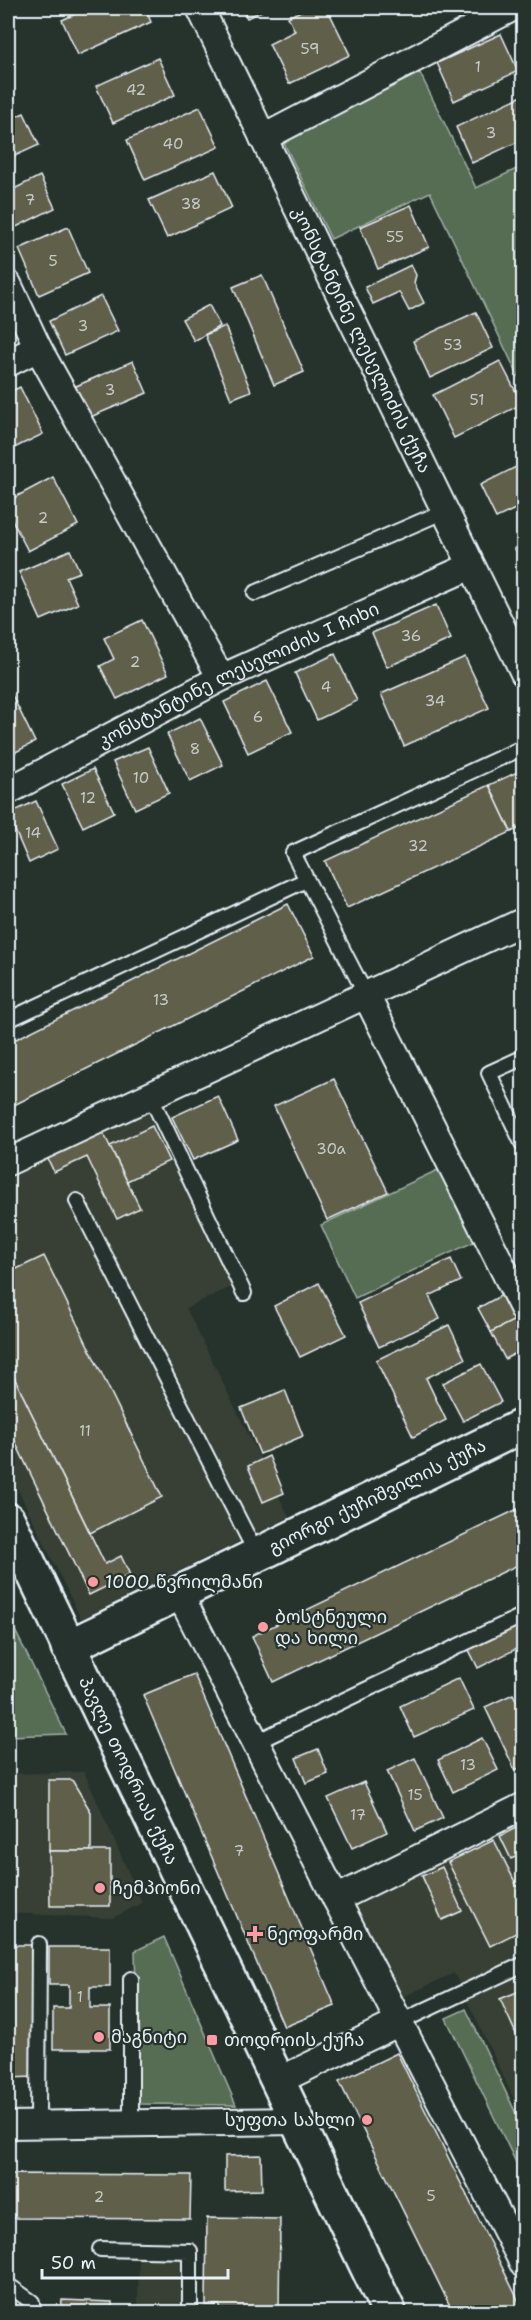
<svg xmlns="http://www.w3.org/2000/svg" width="531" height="2320" font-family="'Shantell Sans','Noto Sans Georgian',sans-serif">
<rect width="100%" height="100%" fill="#26332d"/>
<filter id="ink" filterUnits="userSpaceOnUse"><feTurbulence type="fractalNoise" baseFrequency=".0167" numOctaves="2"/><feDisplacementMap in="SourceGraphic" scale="12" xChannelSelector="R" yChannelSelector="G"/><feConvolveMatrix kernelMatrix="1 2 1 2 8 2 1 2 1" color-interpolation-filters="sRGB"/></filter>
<g filter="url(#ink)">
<!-- built -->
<g fill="#374036">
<polygon points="143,1104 233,1286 186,1308 289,1517 81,1619 8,1469 8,1170"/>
<polygon points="84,1772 142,1903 112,1918 8,1913 8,1774"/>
<polygon points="523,1813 523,2118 454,1973 398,1999 349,1895"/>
<polygon points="139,2252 185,2254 185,2312 138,2312"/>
</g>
<!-- green -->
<g fill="#576d52" stroke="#a0afa5" stroke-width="1.5">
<polygon points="420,73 476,188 523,166 523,386 430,192 331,239 282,139"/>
<polygon points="446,1166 480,1239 355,1298 321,1225"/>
<polygon points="8,1616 66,1734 8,1736"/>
<polygon points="164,1937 236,2105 139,2104 135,1951"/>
<polygon points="466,2009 523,2128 523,2177 446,2018"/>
</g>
<!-- building -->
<g fill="#605e4a" stroke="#e8f1f8" stroke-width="1.5">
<polygon points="89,8 145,8 151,22 78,55 62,20"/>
<polygon points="241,8 268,8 247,18"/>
<polygon points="307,8 327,8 350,55 289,84 269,44 295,31 288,17"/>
<polygon points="501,34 518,71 454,101 437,63"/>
<polygon points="158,58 175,95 113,123 96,86"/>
<polygon points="524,95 524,139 472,163 456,127"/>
<polygon points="200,107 219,147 145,180 127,140"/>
<polygon points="24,113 39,145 8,159 8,120"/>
<polygon points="215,171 232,208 167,238 149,200"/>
<polygon points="40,176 55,208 8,231 8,192"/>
<polygon points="411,205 429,247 378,269 360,227"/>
<polygon points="68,227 88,273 39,295 19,249"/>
<polygon points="411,265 416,275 414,283 424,303 409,311 399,292 373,304 365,287"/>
<polygon points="262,275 304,372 274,385 233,287"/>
<polygon points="101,296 118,331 65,355 49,321"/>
<polygon points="209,305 220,326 194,341 182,319"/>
<polygon points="476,312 493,348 430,378 413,341"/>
<polygon points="225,326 251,391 231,399 205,335"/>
<polygon points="133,361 147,393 88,418 74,387"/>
<polygon points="500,361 522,404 454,438 433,395"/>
<polygon points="20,387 43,434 8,451 8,393"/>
<polygon points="524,463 524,505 496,518 480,485"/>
<polygon points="53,477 78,525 28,551 8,512 8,501"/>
<polygon points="524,545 524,567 515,549"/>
<polygon points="70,550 80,572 66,577 78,604 41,620 19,572"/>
<polygon points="436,605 451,639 387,667 372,633"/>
<polygon points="142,620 168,674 117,699 100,666 114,659 104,638"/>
<polygon points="335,654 357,701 317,720 295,673"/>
<polygon points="465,657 489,708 404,746 381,694"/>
<polygon points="267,681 292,732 248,753 224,702"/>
<polygon points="12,695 35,742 8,756 8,698"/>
<polygon points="200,718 223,765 190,781 167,734"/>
<polygon points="148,747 169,793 135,809 113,762"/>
<polygon points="93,769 114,812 83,827 62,784"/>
<polygon points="524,769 524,826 511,832 489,785"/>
<polygon points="489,785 511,832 347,908 325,861"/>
<polygon points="36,801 58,849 29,863 8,814"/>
<polygon points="288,904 314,956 8,1108 8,1043"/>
<polygon points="334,1079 388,1192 327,1220 274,1106"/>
<polygon points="218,1096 238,1140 193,1160 172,1117"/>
<polygon points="152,1126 169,1161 127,1181 110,1146"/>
<polygon points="101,1128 140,1208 117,1219 87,1157 54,1172 46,1155"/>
<polygon points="44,1256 162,1497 90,1533 8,1365 8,1273"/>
<polygon points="451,1259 461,1281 429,1296 440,1319 379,1347 358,1303"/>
<polygon points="319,1283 346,1335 300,1357 274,1306"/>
<polygon points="509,1291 523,1316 491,1332 478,1308"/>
<polygon points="523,1316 524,1349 505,1359 491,1332"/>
<polygon points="449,1325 465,1359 426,1378 446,1420 413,1437 376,1360"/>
<polygon points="481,1364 501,1402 463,1421 443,1383"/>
<polygon points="8,1365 105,1564 121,1556 130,1575 89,1595 8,1427"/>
<polygon points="285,1390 303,1436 260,1454 241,1408"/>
<polygon points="269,1456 284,1493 263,1502 248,1466"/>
<polygon points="524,1506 524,1562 273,1682 252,1636"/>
<polygon points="524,1619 524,1645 478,1668 468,1648"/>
<polygon points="194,1674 335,2006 284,2027 143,1695"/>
<polygon points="459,1678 474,1710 414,1737 400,1706"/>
<polygon points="513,1694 524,1716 524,1766 515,1770 485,1707"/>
<polygon points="482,1738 498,1770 453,1792 438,1760"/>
<polygon points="318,1749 328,1774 306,1783 296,1758"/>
<polygon points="415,1758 443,1818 415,1831 387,1771"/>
<polygon points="49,1780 72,1780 91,1812 91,1851 49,1851"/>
<polygon points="364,1782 387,1832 352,1848 328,1798"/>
<polygon points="524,1824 524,1853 511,1859 500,1836"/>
<polygon points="494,1840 524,1900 524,1929 490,1946 448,1862"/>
<polygon points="49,1851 110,1851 110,1906 50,1906"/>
<polygon points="442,1867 462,1911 442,1920 422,1876"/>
<polygon points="8,1945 33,1945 34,2077 8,2078"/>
<polygon points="49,1947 110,1947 110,1987 90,1987 90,2008 110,2008 110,2049 53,2049 53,2008 69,2008 69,1985 49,1985"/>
<polygon points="524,1989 524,2051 500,1999"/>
<polygon points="397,2053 524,2312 453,2312 339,2081"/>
<polygon points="261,2155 262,2190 225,2191 225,2156"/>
<polygon points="8,2174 191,2175 190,2219 8,2218"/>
<polygon points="207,2218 280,2219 279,2312 220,2312 220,2305 206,2305"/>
<polygon points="62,2300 112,2302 112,2312 61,2312"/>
</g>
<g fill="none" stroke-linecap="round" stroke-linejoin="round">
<defs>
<g id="lane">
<polyline points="255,593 445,511"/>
<polyline points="366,995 293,853 524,747"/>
<polyline points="8,1020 306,880"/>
<polyline points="524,1057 489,1073 524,1147"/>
<polyline points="150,1095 244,1293"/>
<polyline points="77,1201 257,1555"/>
<polyline points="256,1742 524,1615"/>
<polyline points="131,1979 131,2123"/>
<polyline points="400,2022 524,1964"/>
<polyline points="38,2124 39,1944"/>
<polyline points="100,2249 190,2251 190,2312"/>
<polyline points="8,2285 32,2302 32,2312"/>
</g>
<g id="street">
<path id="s1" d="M200,8L524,673"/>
<polyline points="263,138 512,8"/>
<polyline points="8,284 38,348 221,678"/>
<polyline points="8,363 38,348"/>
<path id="s2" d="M8,791L221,678L471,566"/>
<polyline points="366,995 524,1310"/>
<polyline points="8,1162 524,921"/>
<polyline points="179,1593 524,2265"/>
<polyline points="336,1899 524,1806"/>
<polyline points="278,2081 400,2022"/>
<polyline points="8,2125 297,2121"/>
</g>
<g id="secondary">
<path id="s3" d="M8,1520L389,2312"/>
<path id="s4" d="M68,1647L524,1425"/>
</g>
</defs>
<!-- lane casing -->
<use href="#lane" stroke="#e8f1f8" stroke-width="18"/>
<!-- street casing -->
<use href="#street" stroke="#e8f1f8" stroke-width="30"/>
<!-- secondary casing -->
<use href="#secondary" stroke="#e8f1f8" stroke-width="38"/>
<!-- lane -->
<use href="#lane" stroke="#26332d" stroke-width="14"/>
<!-- street -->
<use href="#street" stroke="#26332d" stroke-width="26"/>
<!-- secondary -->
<use href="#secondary" stroke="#26332d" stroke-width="33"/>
</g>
</g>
<!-- markers -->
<g fill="#ff9aa2" stroke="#26332d" stroke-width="2">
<circle cx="93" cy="1582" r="6"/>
<circle cx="263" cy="1627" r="6"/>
<circle cx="100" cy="1888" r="6"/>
<path d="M252 1925h6v6h6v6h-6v6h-6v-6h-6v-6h6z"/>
<circle cx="99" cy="2037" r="6"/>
<rect x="206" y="2034" width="12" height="12" rx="3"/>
<circle cx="367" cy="2120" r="6"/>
</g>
<g text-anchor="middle" stroke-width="4.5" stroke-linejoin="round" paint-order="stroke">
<!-- number labels -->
<g font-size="15" fill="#c6cccc">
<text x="310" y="54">59</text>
<text x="478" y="72">1</text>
<text x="136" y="95">42</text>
<text x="491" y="138">3</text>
<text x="173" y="149">40</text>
<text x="30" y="205">7</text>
<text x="191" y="209">38</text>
<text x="395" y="242">55</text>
<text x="53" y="266">5</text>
<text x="83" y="331">3</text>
<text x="453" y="350">53</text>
<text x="110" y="395">3</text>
<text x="477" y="405">51</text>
<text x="43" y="523">2</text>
<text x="411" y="641">36</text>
<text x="135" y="667">2</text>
<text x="326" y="692">4</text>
<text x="435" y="706">34</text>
<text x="258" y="722">6</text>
<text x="195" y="754">8</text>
<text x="141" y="783">10</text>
<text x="88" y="803">12</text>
<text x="33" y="838">14</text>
<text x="418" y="851">32</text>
<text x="161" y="1005">13</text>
<text x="331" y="1154">30a</text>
<text x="85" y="1436">11</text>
<text x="468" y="1770">13</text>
<text x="415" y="1800">15</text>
<text x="358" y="1820">17</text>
<text x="239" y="1856">7</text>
<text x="80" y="2002">1</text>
<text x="431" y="2201">5</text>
<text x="99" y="2202">2</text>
</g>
<!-- street labels -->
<g font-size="18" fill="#e8f1f8" stroke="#26332d">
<text dy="6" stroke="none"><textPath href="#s1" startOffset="369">კონსტანტინე ლესელიძის ქუჩა</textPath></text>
<text dy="6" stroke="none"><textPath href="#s2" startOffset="258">კონსტანტინე ლესელიძის I ჩიხი</textPath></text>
<text dy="6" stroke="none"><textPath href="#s4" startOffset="344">გიორგი ქუჩიშვილის ქუჩა</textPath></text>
<text dy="6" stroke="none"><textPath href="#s3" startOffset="278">პავლე თოდრიას ქუჩა</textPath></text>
</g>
<!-- poi labels -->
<g font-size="18" fill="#e8f1f8" stroke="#26332d" text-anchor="start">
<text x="105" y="1588">1000 წვრილმანი</text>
<text x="275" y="1623">ბოსტნეული<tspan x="275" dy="21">და ხილი</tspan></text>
<text x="112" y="1894">ჩემპიონი</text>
<text x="267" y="1940">ნეოფარმი</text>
<text x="111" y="2043">მაგნიტი</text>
<text x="224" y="2046">თოდრიის ქუჩა</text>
<text x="355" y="2126" text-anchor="end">სუფთა სახლი</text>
</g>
</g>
<!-- margin -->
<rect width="531" height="2320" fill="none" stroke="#26332d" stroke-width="30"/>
<rect x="15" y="15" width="501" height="2290" fill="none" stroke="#e8f1f8" stroke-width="2" filter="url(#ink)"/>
<!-- scale -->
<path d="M42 2269v9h186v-9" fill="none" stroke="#e8f1f8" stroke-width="3"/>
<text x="51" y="2269" font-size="18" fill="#e8f1f8" stroke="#26332d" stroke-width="4.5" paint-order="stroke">50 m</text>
</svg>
